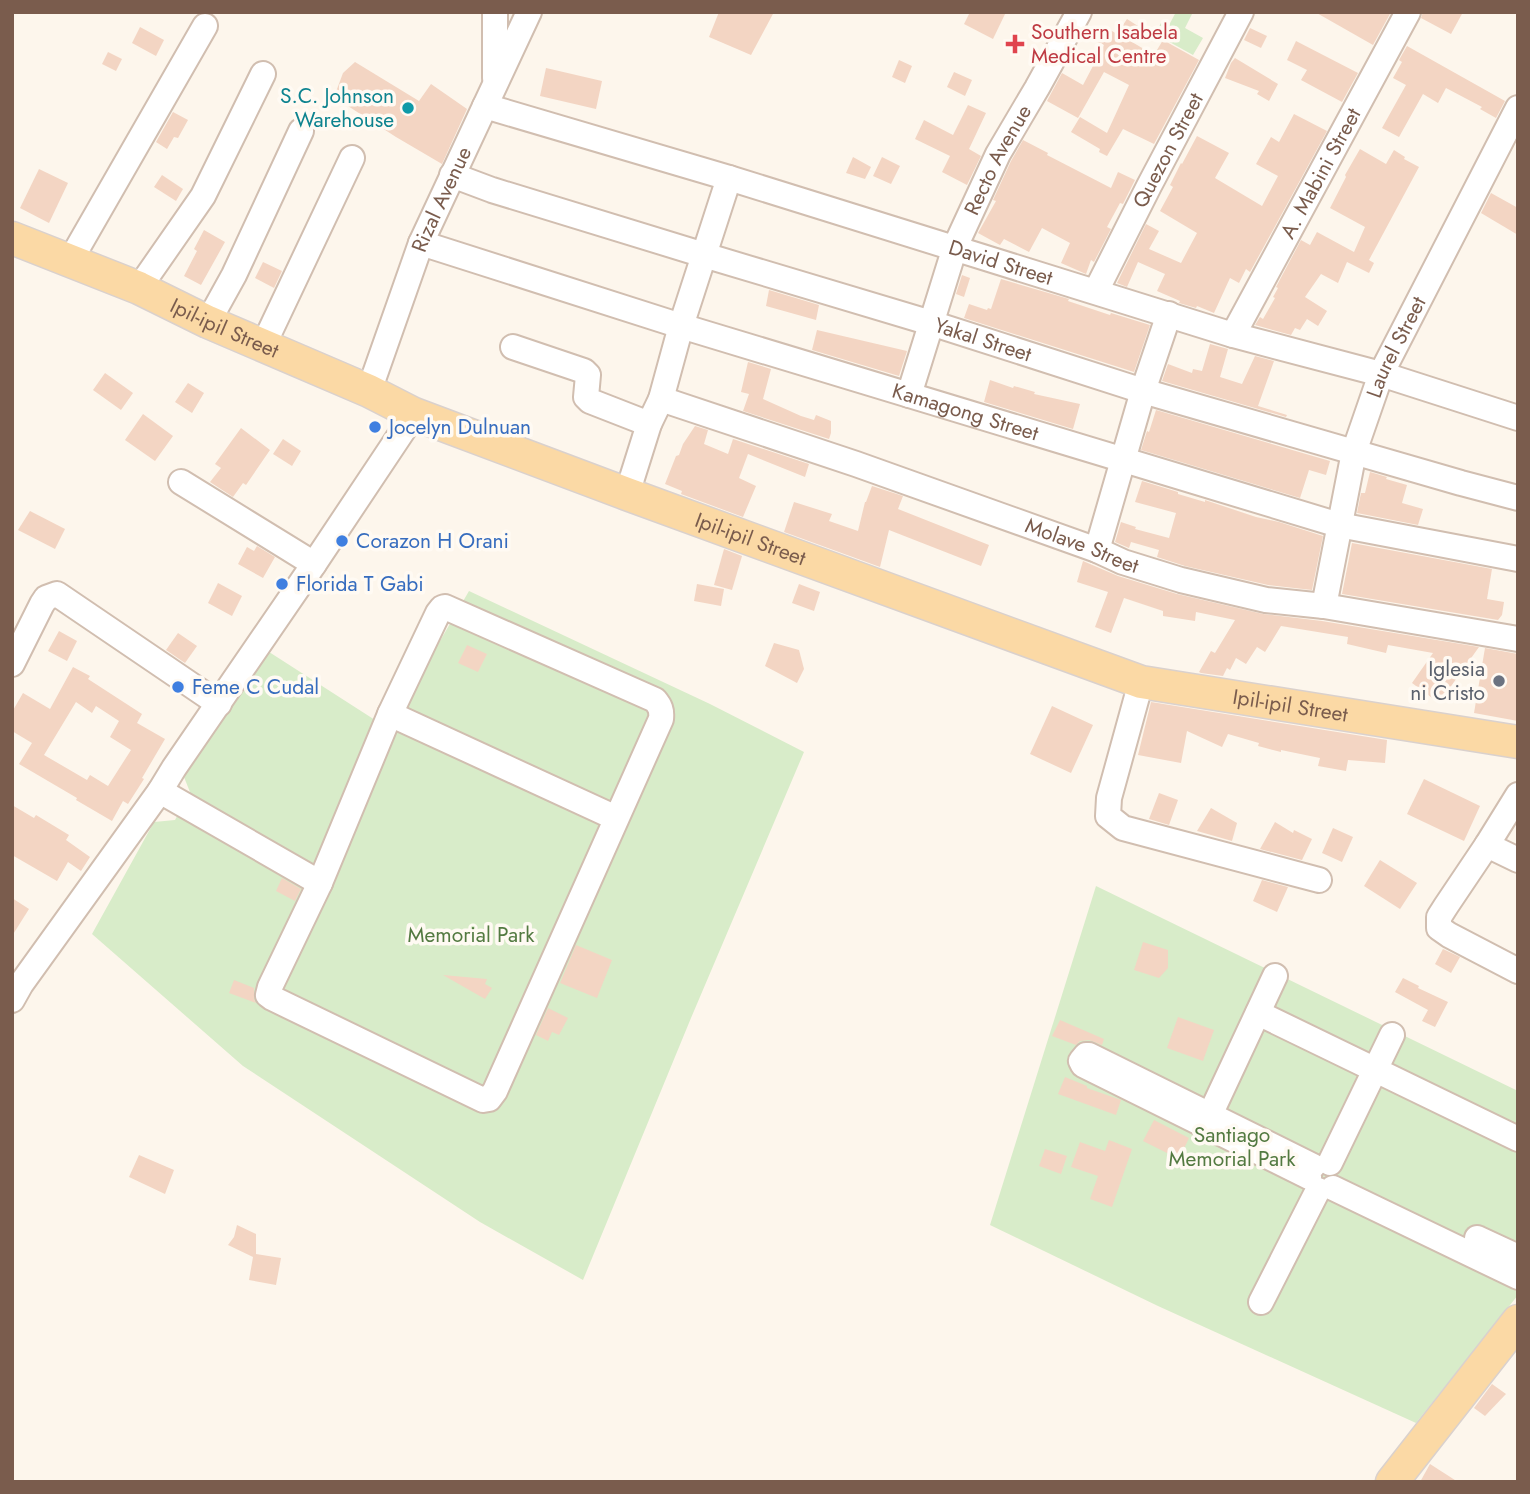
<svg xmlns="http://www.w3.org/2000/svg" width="1530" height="1494" font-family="Jost,sans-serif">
<rect width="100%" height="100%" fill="#fdf6ec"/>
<!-- green -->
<g fill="#d8ecc9">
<polygon points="1176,12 1193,12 1185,28 1203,38 1193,55 1155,34 1161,23 1168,27"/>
<polygon points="469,591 710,704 804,752 691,1018 583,1280 480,1222 243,1066 92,934 154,822 175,820 190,792 182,772 266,650 375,720 419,677"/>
<polygon points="1096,886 1518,1091 1518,1295 1416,1423 1158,1306 990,1225"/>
</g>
<!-- building -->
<g fill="#f3d5c3" fill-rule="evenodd">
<polygon points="719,12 774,12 751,55 709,37"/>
<polygon points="970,12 1006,12 993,39 964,24"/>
<polygon points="1315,12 1391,12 1373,45"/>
<polygon points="1423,12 1463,12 1451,34 1421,18"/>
<polygon points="1127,19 1141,28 1132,42 1154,55 1163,40 1199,60 1154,144 1123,129 1107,156 1099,152 1100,149 1071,132 1080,117 1107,133 1129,85 1104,72 1078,118 1047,101 1062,73 1083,85 1104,45 1098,42 1107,28 1117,34"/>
<polygon points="140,27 164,40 156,56 132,43"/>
<polygon points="1250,28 1267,36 1261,48 1244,40"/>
<polygon points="1296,41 1358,73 1342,102 1301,80 1307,70 1287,60"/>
<polygon points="1407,46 1505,101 1496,118 1480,109 1482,107 1446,88 1438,103 1423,94 1399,137 1382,128 1406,85 1393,78 1402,62 1399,60"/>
<polygon points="108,52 122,59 116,71 102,64"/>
<polygon points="1235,58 1278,84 1269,101 1257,94 1259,91 1225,78 1231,63"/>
<polygon points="899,60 912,66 905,83 892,77"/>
<polygon points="355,62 419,101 431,84 467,109 442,164 396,137 334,97 343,73"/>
<polygon points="546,68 602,81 596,109 540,96"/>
<polygon points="954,72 972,80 965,96 947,87"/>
<polygon points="968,105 986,113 969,149 981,156 967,185 942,172 950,156 915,139 924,120 953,135"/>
<polygon points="173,112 188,120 178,138 174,137 167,149 156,142"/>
<polygon points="1294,114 1327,131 1250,272 1246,269 1239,283 1230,278 1214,313 1197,306 1196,308 1179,303 1180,301 1157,291 1165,274 1138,262 1127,287 1117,283 1146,224 1159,231 1149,249 1181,263 1197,233 1160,211 1173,187 1170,185 1181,163 1182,164 1197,136 1229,153 1215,178 1262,206 1278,176 1256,164 1271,137 1279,142"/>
<polygon points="1023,140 1048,153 1047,155 1111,188 1118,172 1135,180 1123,204 1120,203 1107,227 1111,229 1094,262 1091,260 1086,274 1061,263 1070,243 1042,228 1029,252 1004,239 1000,245 978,233 996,201 993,200 1011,161"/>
<polygon points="1360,149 1386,164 1394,150 1405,157 1404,159 1419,167 1369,260 1374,263 1369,273 1347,262 1338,283 1321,274 1305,297 1327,311 1318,326 1307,319 1300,330 1295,328 1291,335 1255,325 1260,317 1263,319 1275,298 1273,297 1278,288 1276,287 1301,240 1310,245 1317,232 1354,252 1365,227 1330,208 1346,177 1345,175"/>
<polygon points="853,157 871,167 865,179 846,173"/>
<polygon points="882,157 900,166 891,184 873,176"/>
<polygon points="39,169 68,183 49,223 20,208"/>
<polygon points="162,175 183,189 176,201 154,187"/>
<polygon points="1491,193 1518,208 1518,235 1481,213"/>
<polygon points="204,230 225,242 201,285 184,276 197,251 194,249"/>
<polygon points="263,262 282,271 274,288 255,278"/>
<polygon points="962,275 970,278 964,297 956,294"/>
<polygon points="1001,279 1069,299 1068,301 1110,315 1111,313 1150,325 1134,372 964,318 969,304 987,310 988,308 991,309"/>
<polygon points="769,290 819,305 816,320 766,306"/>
<polygon points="817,330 907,351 899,376 812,350"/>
<polygon points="1210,344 1228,349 1220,377 1242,384 1255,356 1274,361 1258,406 1287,415 1286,417 1162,381 1168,364 1192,373 1193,369 1202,371"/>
<polygon points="748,362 771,369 763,399 801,416 814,420 816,415 831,421 831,433 829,439 743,411 749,394 741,392"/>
<polygon points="105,373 133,393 121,410 93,390"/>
<polygon points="990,380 1013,388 1014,386 1035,392 1034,394 1080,404 1073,429 984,402"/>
<polygon points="188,383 204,393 192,413 175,402"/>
<polygon points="1156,410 1330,461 1326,475 1309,470 1300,498 1141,450 1147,431 1149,432"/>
<polygon points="143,414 173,436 155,461 125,440"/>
<polygon points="695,426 708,430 704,444 728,454 733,439 809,464 805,477 748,454 739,478 756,486 743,517 681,494 682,491 665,484 676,456 679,455 683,444"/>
<polygon points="241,428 270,450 246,485 243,483 233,497 210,482 221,468 215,464"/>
<polygon points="283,439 301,451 292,466 273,454"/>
<polygon points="1370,472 1387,477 1386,479 1407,485 1402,503 1423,509 1418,525 1357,513 1361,493 1365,493"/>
<polygon points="1142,481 1178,492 1178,494 1205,502 1205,500 1256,517 1279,522 1323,536 1312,590 1268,585 1185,566 1157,557 1159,550 1131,542 1129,548 1115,542 1121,522 1136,527 1135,529 1169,538 1176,513 1135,502"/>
<polygon points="872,486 903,496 898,509 989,545 981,566 889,530 880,567 784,532 794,502 832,514 829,521 858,531 865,502 866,502"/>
<polygon points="30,511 65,529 55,549 18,530"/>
<polygon points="1352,543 1492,569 1487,599 1504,602 1502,615 1498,620 1342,594"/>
<polygon points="257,546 275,557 263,578 238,564 247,547 254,551"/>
<polygon points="724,549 742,556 732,590 714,585"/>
<polygon points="1083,561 1118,576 1177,594 1263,614 1322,621 1479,647 1439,703 1412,683 1433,653 1388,645 1386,653 1347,644 1348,637 1281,626 1265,652 1257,647 1246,664 1236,658 1230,670 1227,668 1223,676 1201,673 1199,672 1211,651 1215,653 1235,620 1196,612 1195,621 1163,616 1163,611 1124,598 1111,633 1095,627 1108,592 1077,582"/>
<polygon points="218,583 242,596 232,616 208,603"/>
<polygon points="697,584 724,589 721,606 694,601"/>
<polygon points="799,584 820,592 814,611 792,603"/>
<polygon points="59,631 77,641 67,661 48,651"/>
<polygon points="178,633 197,646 185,663 166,650"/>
<polygon points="774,643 799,650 804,669 797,683 765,666"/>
<polygon points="467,645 487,654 478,672 458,663"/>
<polygon points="1485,648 1518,654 1518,721 1474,713"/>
<path d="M73,667L90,676L88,679L142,714L137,723L165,739L142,778L144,779L128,804L123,801L112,821L76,800L77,798L19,764L32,743L12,731V712L23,693L50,709ZM76,702L92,713L96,706L119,721L110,737L131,750L108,786L90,775L87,780L44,755Z"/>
<polygon points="1151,702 1387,740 1385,763 1348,760 1346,771 1318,766 1320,758 1281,750 1281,752 1258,746 1259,743 1228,734 1222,747 1187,731 1181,763 1138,755"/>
<polygon points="1052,706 1093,725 1071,773 1030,754"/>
<polygon points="1424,779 1480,806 1464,841 1407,814"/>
<polygon points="1159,793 1178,800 1169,825 1149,819"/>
<polygon points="12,805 34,818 36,815 69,835 66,840 90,857 81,871 68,862 57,881 12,855"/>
<polygon points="1211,808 1237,823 1232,841 1197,831"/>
<polygon points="1275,822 1293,833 1294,830 1312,839 1302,860 1260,849"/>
<polygon points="1333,828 1353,837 1342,862 1322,853"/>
<polygon points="1380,860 1417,883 1400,909 1364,886"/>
<polygon points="282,878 301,889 295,901 276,891"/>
<polygon points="1262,880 1288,887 1277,912 1253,901"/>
<polygon points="12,898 29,909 12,936"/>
<polygon points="1143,942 1168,950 1168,968 1159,978 1134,970"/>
<polygon points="576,945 612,960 597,998 560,983"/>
<polygon points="1443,949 1460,957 1451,973 1435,964"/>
<polygon points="443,975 487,979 485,984 492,988 485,999"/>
<polygon points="1403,978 1419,986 1418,988 1448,1002 1435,1027 1422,1021 1428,1010 1395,992"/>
<polygon points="234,980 254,988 254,999 256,1003 229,993"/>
<polygon points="548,1008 568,1018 559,1035 552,1032 548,1041 536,1035"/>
<polygon points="1178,1017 1214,1030 1203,1061 1167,1048"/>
<polygon points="1060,1020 1104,1039 1102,1045 1089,1040 1080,1041 1076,1045 1052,1036"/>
<polygon points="1065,1077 1087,1086 1087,1088 1121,1100 1116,1115 1058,1094"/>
<polygon points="1154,1120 1189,1138 1179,1159 1143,1141"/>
<polygon points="1109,1140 1132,1149 1112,1207 1090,1199 1098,1176 1071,1167 1080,1142 1105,1151"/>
<polygon points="1045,1149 1067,1156 1061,1174 1039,1166"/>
<polygon points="139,1155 174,1170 165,1194 129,1177"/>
<polygon points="237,1225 256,1234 256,1254 281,1258 276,1285 249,1280 253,1257 228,1245 234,1237"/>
<polygon points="1492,1384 1506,1394 1485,1416 1474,1408"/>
<polygon points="1430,1464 1458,1482 1420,1482"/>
</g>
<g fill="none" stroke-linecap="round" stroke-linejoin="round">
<defs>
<g id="minor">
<polyline points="495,78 495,12"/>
<path id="s1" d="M485,106L729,178L1233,335L1381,374L1518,418"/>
<path id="s2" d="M452,175L492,190L704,255L931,323L1143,391L1461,483L1518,498"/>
<path id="s3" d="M421,243L681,326L1339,525L1518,559"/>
<polyline points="70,261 205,26"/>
<polyline points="139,288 203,196 263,74"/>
<path id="s4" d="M1096,291L1149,186L1241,12"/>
<polyline points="208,322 234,275 301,131"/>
<path id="s5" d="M1233,335L1408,12"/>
<polyline points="263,346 352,158"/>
<polyline points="513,347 584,371 588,375 586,397 590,401 649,424"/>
<path id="s6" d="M369,391L421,243L529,12"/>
<path id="s7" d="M909,395L955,247L998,154L1037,88L1079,12"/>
<path id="s8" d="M661,399L856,464L1097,550L1123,562L1181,580L1266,600L1324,606L1518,639"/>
<polyline points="181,482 314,564"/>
<polyline points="627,494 649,424 661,399 681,326 729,178"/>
<polyline points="1097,550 1143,391 1169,314"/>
<path id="s9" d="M1324,606L1354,452L1381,374L1518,108"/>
<path d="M445,607L655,700C660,706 662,710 661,719L495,1091L489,1099L483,1100L272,998L268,995L270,987L320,883L390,714L438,613L442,608Z"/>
<polyline points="12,664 42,604 46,598 57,594 219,704"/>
<polyline points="1141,682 1109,798 1108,816 1123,828 1319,880"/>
<polyline points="390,714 616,818"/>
<polyline points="160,791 320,883"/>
<polyline points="1518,795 1487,845 1446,906 1439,917 1439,928 1449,935 1518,971"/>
<polyline points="1487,845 1518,860"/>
<polyline points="12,1000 21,984 160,791 174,768 314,564 414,414"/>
<polyline points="1258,1013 1518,1139"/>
<polyline points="1210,1115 1275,976"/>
<polyline points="1330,1163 1392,1035"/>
<polyline points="1309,1177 1083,1065 1081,1061 1086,1055 1089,1055 1313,1166"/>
<polyline points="1333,1188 1518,1277"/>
<polyline points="1477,1238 1518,1257"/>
<polyline points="1261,1302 1318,1190"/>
</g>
<g id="major">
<path id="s10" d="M12,238L139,288L208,322L369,391L414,414L627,494L1141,682L1518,742"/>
<polyline points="1392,1482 1518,1321"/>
</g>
</defs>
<!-- minor casing -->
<use href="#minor" stroke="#d1beb0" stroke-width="28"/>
<!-- major casing -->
<use href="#major" stroke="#dad1cd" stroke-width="35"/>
<!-- minor -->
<use href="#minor" stroke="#fff" stroke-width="24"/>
<!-- major -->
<use href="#major" stroke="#fbd9a5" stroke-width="32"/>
</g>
<!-- markers -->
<path fill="#e0444e" stroke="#fffaf3" stroke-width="2.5" d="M1011.5 33.5h7v7h7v7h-7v7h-7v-7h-7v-7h7z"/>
<circle fill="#0f9aa8" stroke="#fffaf3" stroke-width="2.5" cx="408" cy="108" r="7"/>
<g fill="#3f7fe0" stroke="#fffaf3" stroke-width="2.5">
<circle cx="375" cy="427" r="7"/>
<circle cx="342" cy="541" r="7"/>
<circle cx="282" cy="584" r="7"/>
<circle cx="178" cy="687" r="7"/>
</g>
<circle fill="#6b7280" stroke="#fffaf3" stroke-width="2.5" cx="1499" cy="681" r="7"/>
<g text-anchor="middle" stroke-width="7" stroke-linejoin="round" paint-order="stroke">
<!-- health labels -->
<g font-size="21" fill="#be3a42" stroke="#fffaf3" text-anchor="start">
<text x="1031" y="39">Southern Isabela<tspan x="1031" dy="24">Medical Centre</tspan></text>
</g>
<!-- culture labels -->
<g font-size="21" fill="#0d838f" stroke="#fffaf3" text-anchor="end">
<text x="394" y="103">S.C. Johnson<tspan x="394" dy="24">Warehouse</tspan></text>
</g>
<!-- street labels -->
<g font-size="21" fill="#7a5c4d" stroke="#fffaf3">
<text dy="7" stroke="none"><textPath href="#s4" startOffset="158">Quezon Street</textPath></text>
<text dy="7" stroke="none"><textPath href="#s7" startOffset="252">Recto Avenue</textPath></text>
<text dy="7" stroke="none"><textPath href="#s5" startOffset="184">A. Mabini Street</textPath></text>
<text dy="7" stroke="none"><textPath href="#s6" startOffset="205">Rizal Avenue</textPath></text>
<text dy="7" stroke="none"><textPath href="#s1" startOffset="539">David Street</textPath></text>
<text dy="7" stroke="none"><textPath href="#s10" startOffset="231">Ipil-ipil Street</textPath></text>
<text dy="7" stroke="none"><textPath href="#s2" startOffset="556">Yakal Street</textPath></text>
<text dy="7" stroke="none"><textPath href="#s9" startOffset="270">Laurel Street</textPath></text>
<text dy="7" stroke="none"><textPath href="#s3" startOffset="570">Kamagong Street</textPath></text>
<text dy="7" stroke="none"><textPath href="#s10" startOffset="798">Ipil-ipil Street</textPath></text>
<text dy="7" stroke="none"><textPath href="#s8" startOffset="446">Molave Street</textPath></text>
<text dy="7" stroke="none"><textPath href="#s10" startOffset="1365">Ipil-ipil Street</textPath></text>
</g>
<!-- shop labels -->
<g font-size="21" fill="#366cbe" stroke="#fffaf3" text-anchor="start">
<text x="389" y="434">Jocelyn Dulnuan</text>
<text x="356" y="548">Corazon H Orani</text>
<text x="296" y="591">Florida T Gabi</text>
<text x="192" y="694">Feme C Cudal</text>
</g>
<!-- worship labels -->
<g font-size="21" fill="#5b616d" stroke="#fffaf3" text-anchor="end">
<text x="1485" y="676">Iglesia<tspan x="1485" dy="24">ni Cristo</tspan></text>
</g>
<!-- park labels -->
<g font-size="21" fill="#537a41" stroke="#fffaf3">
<text x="471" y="942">Memorial Park</text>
<text x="1232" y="1142">Santiago<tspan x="1232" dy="24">Memorial Park</tspan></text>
</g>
</g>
<!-- border -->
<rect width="1530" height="1494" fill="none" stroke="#7a5c4d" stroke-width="28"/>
</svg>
